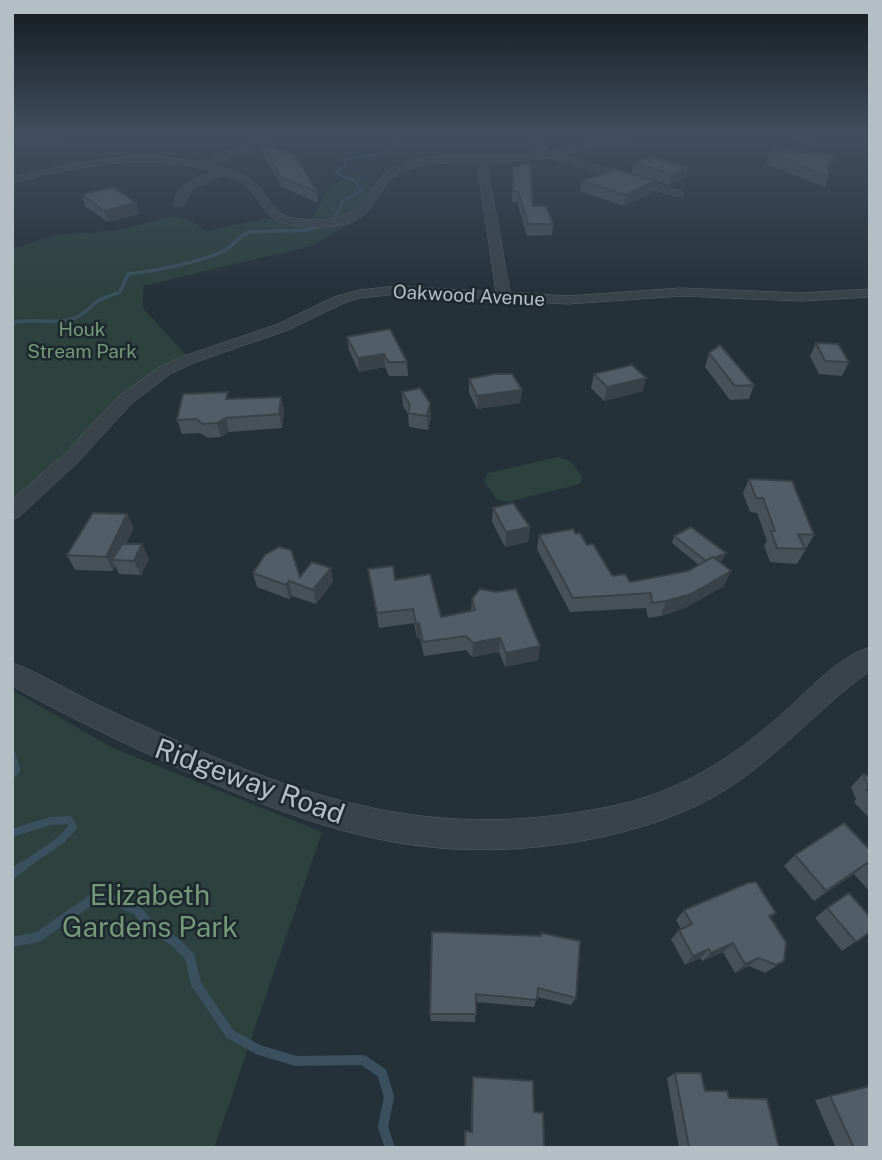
<svg xmlns="http://www.w3.org/2000/svg" width="882" height="1160" font-family="'Public Sans',sans-serif">
<rect width="100%" height="100%" fill="#253139"/>
<!-- green -->
<g fill="#2d413e">
<polygon points="12,135 134,135 12,148"/>
<path d="M358,171L373,188C353,216 346,219 311,219L329,187Z"/>
<polygon points="173,216 188,219 207,231 267,218 287,222 357,220 311,246 143,286 143,308 188,357 118,400 12,504 12,249 56,235 114,231"/>
<polygon points="558,457 570,461 583,477 580,484 507,502 496,499 484,481 488,473"/>
<polygon points="12,690 113,748 322,832 214,1148 12,1148"/>
</g>
<g fill="none" stroke-linecap="round" stroke-linejoin="round">
<!-- stream-far3 -->
<polyline stroke="#3b505f" stroke-width="2.5" points="335,216 341,208 341,202 362,191 355,181 336,173 346,164 344,160 383,153 397,139 397,135"/>
<!-- stream-far2 -->
<path stroke="#3b505f" stroke-width="3.5" d="M12,323C32,317 52,325 72,319C85,315 89,307 99,300C105,297 113,295 120,292L128,274C160,270 192,264 222,252C233,247 238,236 249,232L308,230L326,224"/>
<!-- stream-far1 -->
<g stroke="#3b505f" stroke-width="8">
<polyline points="12,755 16,770 12,774"/>
<polyline points="12,833 50,821 69,820 73,827 61,840 20,868"/>
</g>
<!-- stream -->
<g stroke="#3b505f" stroke-width="10">
<polyline points="12,874 23,866"/>
<polyline points="12,942 38,937 91,900 106,898 136,909 152,928 174,941 190,957 196,984 230,1034 259,1050 296,1061 363,1060 382,1073 389,1097 383,1127 390,1148"/>
</g>
<defs>
<g id="minor">
<path d="M270,135H282L211,165C225,168 245,173 255,183C269,196 273,215 294,218C320,222 351,221 367,197C374,187 380,175 391,169C434,146 493,160 540,154L526,135H534L551,152L626,135H644L562,155L683,192V196H675L550,158L487,163L510,292L568,296L680,288L801,293L870,289V297L801,301L680,296L568,304L397,294L360,298L344,303L288,330L196,362L170,374L131,404L79,461L19,517L12,519V500L65,453L119,396L158,368L184,356L278,324L334,297L359,290L397,286L496,292L477,163C452,163 421,161 398,174C383,182 379,199 368,211C349,231 305,230 281,222C263,216 260,199 248,187C242,181 232,179 224,175L193,188L183,206H175C172,185 198,176 215,172C147,152 79,166 12,183V177L71,164L130,156H159L200,162Z"/>
<path d="M870,647V671C812,712 769,769 704,802C660,824 611,837 562,844C425,863 327,833 203,779C138,750 74,720 12,686V663C30,669 47,679 65,688C91,702 118,715 146,727C284,790 405,835 559,815C597,810 637,803 672,787C713,770 749,743 782,714C808,691 836,658 870,647Z"/>
</g>
</defs>
<!-- minor casing -->
<use href="#minor" stroke="#576168" stroke-width="1"/>
<!-- minor -->
<use href="#minor" fill="#39434a" fill-rule="evenodd"/>
</g>
<!-- wall -->
<g fill="#465159">
<polygon points="797,135 827,135 798,152 835,155 831,166 828,167 828,176 825,187 766,164 771,149 796,151"/>
<polygon points="262,144 317,192 318,203 282,187 263,154"/>
<polygon points="633,163 686,177 669,185 631,173"/>
<polygon points="513,167 533,206 553,224 552,235 527,236 517,202 512,202"/>
<polygon points="582,181 655,181 653,192 623,206 580,191"/>
<polygon points="82,195 136,203 139,214 108,222 85,206"/>
<polygon points="347,337 407,362 408,376 389,376 385,367 359,372 349,350"/>
<polygon points="816,343 849,362 842,376 819,374 810,356"/>
<polygon points="709,353 754,385 749,399 730,400 705,367"/>
<polygon points="594,374 643,391 604,401 591,388"/>
<polygon points="469,379 522,390 520,403 477,409 469,393"/>
<polygon points="402,392 431,417 428,430 409,427 408,414 403,406"/>
<polygon points="281,397 284,410 282,428 229,432 221,437 208,438 200,433 182,434 177,420 230,399"/>
<polygon points="749,479 814,535 797,564 770,562 764,545 767,541 757,513 750,512 743,493"/>
<polygon points="493,508 530,527 528,542 505,547 492,522"/>
<polygon points="134,528 126,544 149,559 141,575 119,574 115,566 113,571 75,570 67,555"/>
<polygon points="576,534 611,574 613,576 630,582 688,571 699,565 672,543 674,536 723,560 719,562 724,586 685,608 661,616 648,618 646,608 570,612 537,549 539,535"/>
<polygon points="368,569 395,580 441,617 471,610 472,599 540,646 538,660 505,667 499,652 472,657 466,650 424,656 420,638 417,638 414,623 379,628"/>
<polygon points="253,573 300,577 333,582 316,604 292,596 289,599 257,587"/>
<polygon points="863,774 870,777 870,819 854,802 856,799 851,787"/>
<polygon points="870,850 870,892 854,874 814,901 784,866 795,855"/>
<polygon points="827,908 870,932 842,951 815,918"/>
<polygon points="684,910 776,913 770,918 784,961 765,973 749,966 735,973 723,952 702,961 700,958 685,965 671,939 679,930 681,929 676,920"/>
<polygon points="541,933 576,998 571,1005 537,997 534,1007 476,1002 475,1022 431,1021 430,1014 540,936"/>
<polygon points="675,1073 705,1091 729,1098 779,1148 679,1148 667,1078"/>
<polygon points="473,1077 534,1112 544,1148 464,1148 465,1131 471,1132 472,1082"/>
<polygon points="830,1096 870,1148 836,1148 815,1100"/>
</g>
<!-- shaded-wall -->
<g fill="#394248">
<polygon points="814,135 827,135 796,153 799,143"/>
<polygon points="835,155 831,166 824,170 828,160"/>
<polygon points="688,167 686,177 669,185 671,174"/>
<polygon points="655,181 653,192 623,206 625,195"/>
<polygon points="136,203 139,214 108,222 104,211"/>
<polygon points="384,354 385,367 359,372 358,358"/>
<polygon points="646,378 643,391 604,401 607,387"/>
<polygon points="522,390 520,403 477,409 477,396"/>
<polygon points="281,397 284,410 282,428 279,414"/>
<polygon points="430,403 431,417 428,430 427,416"/>
<polygon points="226,418 229,432 221,437 217,423"/>
<polygon points="127,514 134,528 118,560 112,560 115,566 113,571 106,557"/>
<polygon points="530,527 528,542 505,547 506,532"/>
<polygon points="142,544 149,559 141,575 134,561"/>
<polygon points="726,553 723,560 704,568 707,561"/>
<polygon points="331,568 333,582 316,604 313,590"/>
<polygon points="731,571 724,586 685,608 661,616 666,601"/>
<polygon points="289,581 292,596 289,599 286,585"/>
<polygon points="419,623 420,638 417,638 416,624"/>
<polygon points="500,638 499,652 472,657 473,643"/>
<polygon points="540,646 538,660 505,667 506,653"/>
<polygon points="867,863 854,874 814,901 826,891"/>
<polygon points="733,943 723,952 702,961 711,953"/>
<polygon points="709,949 700,958 685,965 693,956"/>
<polygon points="759,958 749,966 735,973 745,964"/>
</g>
<!-- building -->
<g fill="#515e67" stroke="#394248" stroke-width="2">
<polygon points="800,135 814,135 799,143"/>
<polygon points="262,144 295,155 317,192 280,177"/>
<polygon points="771,149 835,155 828,160 828,176 770,153"/>
<polygon points="650,157 688,167 671,174 633,163"/>
<polygon points="530,162 533,206 546,206 553,224 528,224 518,191 513,191 513,167"/>
<polygon points="615,169 655,181 625,195 582,181"/>
<polygon points="113,187 136,203 104,211 82,195"/>
<polygon points="390,329 407,362 388,362 384,354 358,358 347,337"/>
<polygon points="816,343 838,344 849,362 825,361"/>
<polygon points="720,345 754,385 735,386 709,353"/>
<polygon points="632,365 646,378 607,387 594,374"/>
<polygon points="494,374 512,374 522,390 477,396 469,379"/>
<polygon points="420,388 430,403 427,416 408,413 410,405 402,392"/>
<polygon points="228,392 226,399 281,397 279,414 226,418 217,423 203,424 196,419 177,420 183,394"/>
<polygon points="749,479 792,481 814,535 798,534 805,549 777,548 771,531 775,531 763,498 756,498"/>
<polygon points="513,503 530,527 506,532 493,508"/>
<polygon points="93,513 127,514 106,557 67,555"/>
<polygon points="691,527 726,553 714,558 713,557 706,561 674,536"/>
<polygon points="573,529 576,534 580,533 587,545 593,544 611,574 613,576 625,574 630,582 688,571 713,557 731,571 691,594 666,601 652,603 651,593 573,598 539,535"/>
<polygon points="122,544 142,544 134,561 112,560"/>
<polygon points="279,547 291,550 300,577 312,562 331,568 313,590 289,581 286,585 253,573 265,555"/>
<polygon points="393,566 395,580 430,574 441,617 475,610 472,599 480,589 496,592 516,589 540,646 506,653 500,638 473,643 466,636 423,642 419,623 416,624 413,609 377,613 368,569"/>
<polygon points="863,774 870,777 870,793 866,790 869,788"/>
<polygon points="844,823 870,850 870,866 867,863 826,891 795,855"/>
<polygon points="756,882 776,913 769,916 786,942 784,961 776,965 759,958 745,964 733,943 711,953 709,949 693,956 679,930 692,924 684,910 748,883"/>
<polygon points="849,893 870,917 870,932 856,942 827,908"/>
<polygon points="432,932 541,936 541,933 580,941 576,998 538,988 537,1000 476,994 476,1014 430,1014"/>
<polygon points="675,1073 701,1073 705,1091 727,1091 729,1098 767,1099 779,1148 688,1148 689,1147"/>
<polygon points="473,1077 533,1081 534,1112 543,1113 544,1148 465,1148 465,1131 472,1132"/>
<polygon points="870,1086 870,1148 854,1148 830,1096"/>
</g>
<!-- sky -->
<linearGradient id="sky" x2="0" y2="1"><stop stop-color="#141b1f"/><stop offset="0.45" stop-color="#404e5f"/><stop offset="1" stop-color="#404e5f" stop-opacity="0"/></linearGradient>
<rect width="882" height="297" fill="url(#sky)"/>
<g text-anchor="middle" stroke-width="5" stroke-linejoin="round" paint-order="stroke">
<!-- far-street labels -->
<g font-size="19" fill="#b4bec5" stroke="#1e282f">
<text transform="translate(469 295) rotate(3)" y="7">Oakwood Avenue</text>
</g>
<!-- far-park labels -->
<g font-size="19" fill="#759978" stroke="#1e282f">
<text x="82" y="336">Houk<tspan x="82" dy="22">Stream Park</tspan></text>
</g>
<!-- near-street labels -->
<g font-size="28" fill="#b4bec5" stroke="#1e282f">
<text transform="translate(250 781) rotate(20)" y="10">Ridgeway Road</text>
</g>
<!-- near-park labels -->
<g font-size="28" fill="#759978" stroke="#1e282f">
<text x="150" y="905">Elizabeth<tspan x="150" dy="32">Gardens Park</tspan></text>
</g>
</g>
<!-- border -->
<rect width="882" height="1160" fill="none" stroke="#b4bec5" stroke-width="28"/>
</svg>
